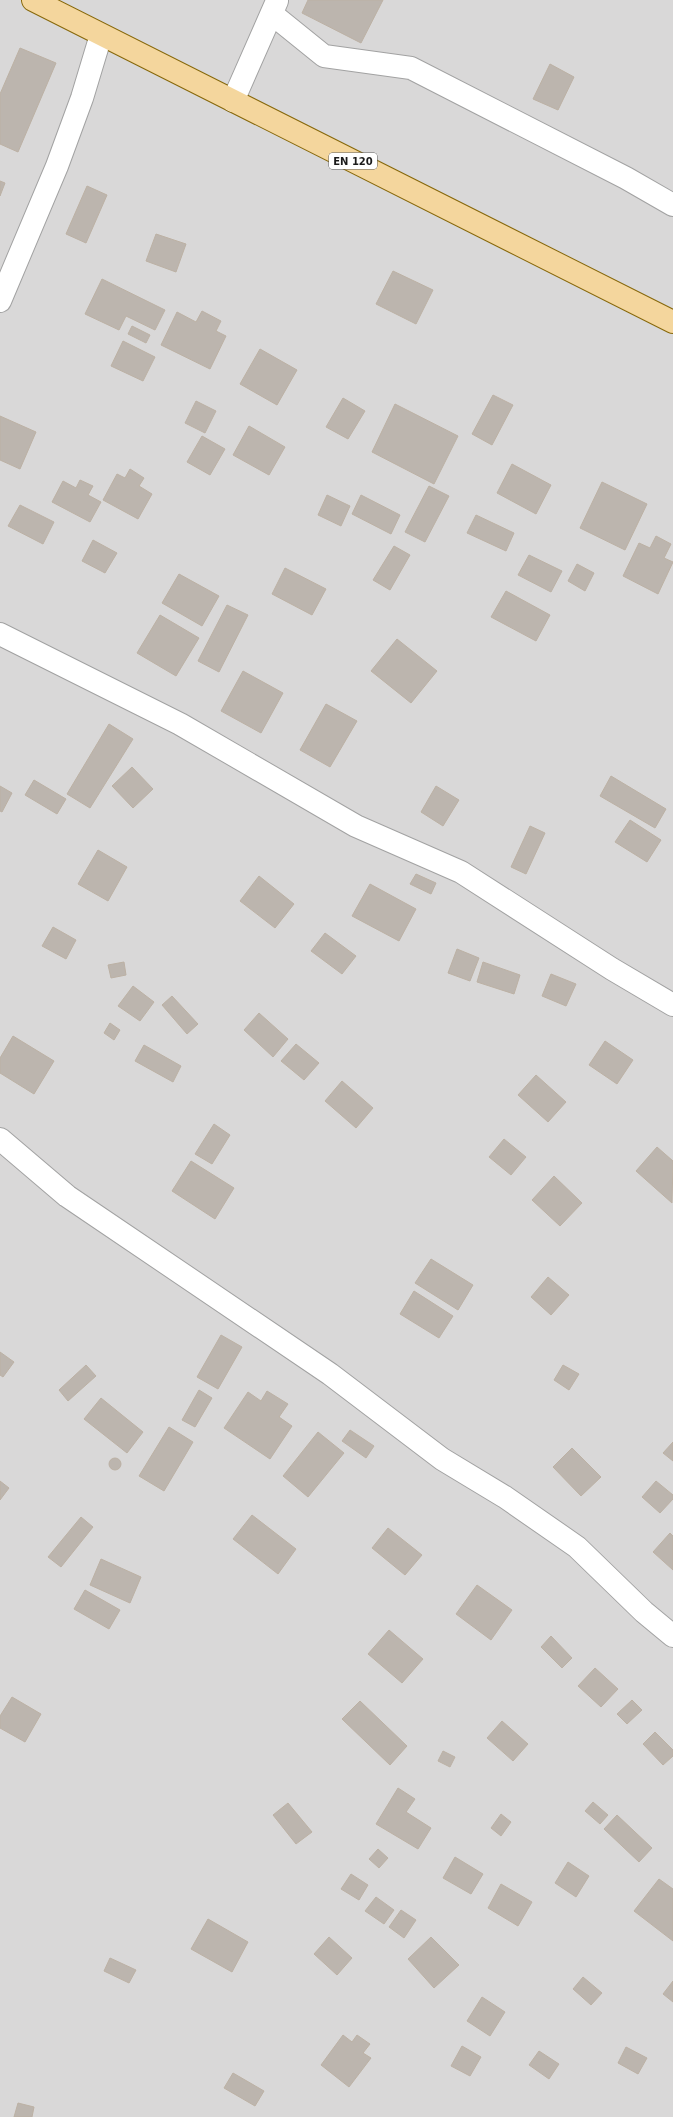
<svg xmlns="http://www.w3.org/2000/svg" width="673" height="2117" font-family="'DejaVu Sans',sans-serif">
<rect width="100%" height="100%" fill="#ece9e1"/>
<!-- residential -->
<rect fill="#d9d8d8" x="0" y="0" width="673" height="2117"/>
<!-- building -->
<g fill="#bcb5ae" stroke="#bcb1a4">
<polygon points="308,0 383,0 361,43 302,13"/>
<polygon points="20,48 56,63 18,152 0,144 0,94"/>
<polygon points="550,64 574,77 558,110 533,99"/>
<polygon points="0,181 5,183 0,196"/>
<polygon points="87,186 107,195 86,243 66,234"/>
<polygon points="156,234 186,244 176,272 146,261"/>
<polygon points="393,271 433,290 416,324 376,304"/>
<polygon points="102,279 165,310 155,330 126,316 119,330 85,314"/>
<polygon points="202,311 221,321 216,331 226,336 210,369 161,345 177,312 196,322"/>
<polygon points="132,326 150,335 146,343 128,334"/>
<polygon points="123,341 155,357 143,381 111,366"/>
<polygon points="260,349 297,370 277,405 240,384"/>
<polygon points="493,395 513,405 492,445 472,434"/>
<polygon points="343,398 365,411 348,439 326,427"/>
<polygon points="196,401 216,411 205,433 185,423"/>
<polygon points="395,404 458,436 434,484 372,452"/>
<polygon points="0,416 36,432 20,469 0,460"/>
<polygon points="249,426 285,447 269,475 233,455"/>
<polygon points="202,436 225,449 210,475 187,462"/>
<polygon points="512,464 551,485 536,514 497,493"/>
<polygon points="130,469 144,478 139,486 152,494 138,519 103,500 117,474 125,478"/>
<polygon points="80,480 93,486 88,495 101,502 90,522 52,502 63,481 76,488"/>
<polygon points="602,482 647,504 625,550 580,528"/>
<polygon points="429,486 449,496 425,542 405,532"/>
<polygon points="327,495 350,506 341,526 318,515"/>
<polygon points="361,495 400,515 391,534 352,514"/>
<polygon points="20,505 54,522 43,544 8,526"/>
<polygon points="476,515 514,533 506,551 467,533"/>
<polygon points="656,536 671,544 664,558 673,562 658,594 623,576 639,543 650,548"/>
<polygon points="93,540 117,553 105,573 82,561"/>
<polygon points="394,546 410,555 390,590 373,580"/>
<polygon points="529,555 562,571 551,592 518,575"/>
<polygon points="577,564 594,573 585,591 568,581"/>
<polygon points="285,568 326,589 312,615 272,594"/>
<polygon points="179,574 219,596 202,626 162,603"/>
<polygon points="506,591 550,615 536,641 491,617"/>
<polygon points="227,605 248,615 219,672 198,661"/>
<polygon points="160,615 199,638 176,676 137,653"/>
<polygon points="397,639 437,671 411,703 371,671"/>
<polygon points="243,671 283,693 261,733 221,711"/>
<polygon points="326,704 357,721 330,767 300,750"/>
<polygon points="109,724 133,739 90,808 67,794"/>
<polygon points="132,767 153,789 133,808 112,786"/>
<polygon points="611,776 666,809 655,828 600,796"/>
<polygon points="34,780 66,799 57,814 25,795"/>
<polygon points="0,786 12,793 2,812 0,811"/>
<polygon points="436,786 459,800 443,826 421,812"/>
<polygon points="630,820 661,840 647,862 615,842"/>
<polygon points="530,826 545,833 526,874 511,867"/>
<polygon points="98,850 127,867 108,901 78,884"/>
<polygon points="416,874 436,883 431,894 410,884"/>
<polygon points="259,876 294,904 275,928 240,901"/>
<polygon points="370,884 416,909 399,941 352,916"/>
<polygon points="53,927 76,940 66,959 42,946"/>
<polygon points="325,933 356,956 342,974 311,951"/>
<polygon points="457,949 479,958 470,981 448,973"/>
<polygon points="124,962 126,975 111,978 108,965"/>
<polygon points="483,962 520,975 514,994 477,982"/>
<polygon points="551,974 576,984 566,1006 542,996"/>
<polygon points="133,986 154,1002 140,1021 118,1006"/>
<polygon points="172,996 198,1024 187,1034 162,1005"/>
<polygon points="259,1013 288,1039 273,1057 244,1030"/>
<polygon points="110,1023 120,1030 114,1040 104,1033"/>
<polygon points="13,1036 54,1061 34,1094 0,1073 0,1058"/>
<polygon points="605,1041 633,1060 617,1084 589,1065"/>
<polygon points="296,1044 319,1063 304,1080 281,1061"/>
<polygon points="144,1045 181,1066 173,1082 135,1061"/>
<polygon points="536,1075 566,1102 548,1122 518,1095"/>
<polygon points="342,1081 373,1108 356,1128 325,1101"/>
<polygon points="214,1124 230,1135 212,1164 195,1154"/>
<polygon points="504,1139 526,1157 511,1175 489,1157"/>
<polygon points="657,1147 673,1161 672,1203 636,1171"/>
<polygon points="191,1161 234,1188 215,1219 172,1191"/>
<polygon points="554,1176 582,1203 560,1226 532,1200"/>
<polygon points="431,1259 473,1285 458,1310 415,1283"/>
<polygon points="548,1277 569,1295 551,1315 531,1297"/>
<polygon points="414,1291 453,1316 439,1338 400,1314"/>
<polygon points="221,1335 242,1347 218,1389 197,1377"/>
<polygon points="0,1352 14,1362 3,1377 0,1375"/>
<polygon points="86,1365 96,1376 68,1401 59,1390"/>
<polygon points="563,1365 579,1374 569,1390 554,1380"/>
<polygon points="199,1390 212,1398 195,1427 182,1420"/>
<polygon points="267,1391 288,1404 279,1417 292,1426 270,1459 224,1428 248,1392 261,1401"/>
<polygon points="101,1398 143,1432 127,1453 84,1419"/>
<polygon points="169,1427 193,1442 164,1491 139,1476"/>
<polygon points="350,1430 374,1446 366,1458 342,1441"/>
<polygon points="318,1432 344,1453 308,1497 283,1476"/>
<polygon points="673,1442 673,1461 663,1453"/>
<polygon points="572,1448 601,1477 581,1496 553,1467"/>
<circle cx="115" cy="1464" r="6"/>
<polygon points="0,1481 9,1488 0,1500"/>
<polygon points="656,1481 673,1495 673,1499 660,1513 642,1497"/>
<polygon points="252,1515 296,1549 278,1574 233,1539"/>
<polygon points="81,1517 93,1527 61,1567 48,1557"/>
<polygon points="388,1528 422,1555 405,1575 372,1548"/>
<polygon points="670,1533 673,1536 673,1570 653,1552"/>
<polygon points="101,1559 141,1577 130,1603 90,1585"/>
<polygon points="477,1585 512,1610 491,1640 456,1614"/>
<polygon points="85,1590 120,1610 109,1629 74,1609"/>
<polygon points="389,1630 423,1659 402,1683 368,1654"/>
<polygon points="551,1636 572,1658 562,1668 541,1647"/>
<polygon points="595,1668 618,1689 601,1707 578,1686"/>
<polygon points="12,1697 41,1714 25,1742 0,1728 0,1716"/>
<polygon points="632,1700 642,1710 627,1724 617,1714"/>
<polygon points="360,1701 407,1746 390,1765 342,1719"/>
<polygon points="502,1721 528,1744 513,1761 487,1738"/>
<polygon points="655,1732 673,1750 673,1756 663,1765 643,1744"/>
<polygon points="443,1751 455,1757 450,1767 438,1761"/>
<polygon points="398,1788 415,1799 406,1812 431,1828 418,1849 376,1824"/>
<polygon points="593,1802 608,1815 600,1824 585,1811"/>
<polygon points="288,1803 312,1832 296,1844 273,1815"/>
<polygon points="501,1814 511,1822 501,1836 491,1828"/>
<polygon points="617,1815 652,1848 639,1862 604,1829"/>
<polygon points="378,1849 388,1858 379,1868 369,1859"/>
<polygon points="455,1857 483,1874 471,1894 443,1878"/>
<polygon points="568,1862 589,1876 576,1897 555,1883"/>
<polygon points="351,1874 368,1885 359,1900 341,1889"/>
<polygon points="659,1879 673,1889 673,1941 634,1911"/>
<polygon points="501,1884 532,1902 518,1926 488,1908"/>
<polygon points="376,1897 394,1910 384,1924 365,1911"/>
<polygon points="401,1910 416,1920 404,1938 389,1927"/>
<polygon points="208,1919 248,1942 232,1972 191,1949"/>
<polygon points="329,1937 352,1958 337,1975 314,1954"/>
<polygon points="431,1937 459,1965 434,1988 408,1959"/>
<polygon points="110,1958 136,1970 129,1983 104,1971"/>
<polygon points="583,1977 602,1993 591,2005 573,1989"/>
<polygon points="673,1981 673,2002 663,1994"/>
<polygon points="482,1997 505,2012 490,2036 467,2021"/>
<polygon points="343,2035 352,2042 357,2035 370,2044 363,2053 371,2058 349,2087 321,2065"/>
<polygon points="462,2046 481,2057 470,2076 451,2066"/>
<polygon points="626,2047 647,2058 638,2074 618,2063"/>
<polygon points="539,2051 559,2064 549,2079 529,2065"/>
<polygon points="233,2073 264,2091 255,2106 224,2088"/>
<polygon points="18,2103 34,2107 32,2117 14,2117"/>
</g>
<g fill="none" stroke-linecap="round" stroke-linejoin="round">
<defs>
<g id="minor">
<polyline points="272,14 324,56 411,68 626,178 673,205"/>
<polyline points="233,101 277,1"/>
<polyline points="0,301 57,166 82,98 101,35"/>
<polyline points="0,634 180,724 356,826 461,872 612,969 673,1005"/>
<polyline points="0,1139 67,1196 330,1374 442,1459 505,1497 577,1547 644,1612 673,1636"/>
</g>
<polyline id="primary" points="33,0 673,322"/>
</defs>
<!-- minor casing -->
<use href="#minor" stroke="#a2a2a2" stroke-width="24"/>
<!-- primary casing -->
<use href="#primary" stroke="#87680b" stroke-width="24"/>
<!-- minor -->
<use href="#minor" stroke="#fff" stroke-width="22"/>
<!-- primary -->
<use href="#primary" stroke="#f4d69d" stroke-width="22"/>
</g>
<g text-anchor="middle" stroke-width="3" stroke-linejoin="round" paint-order="stroke">
<!-- shield labels -->
<rect fill="#fff" stroke="#5f5f5f" stroke-width="1" x="329" y="153" width="48" height="16" rx="3"/>
<g font-size="10" font-weight="bold" fill="#1b1b1b">
<text x="353" y="165">EN 120</text>
</g>
</g>
</svg>
